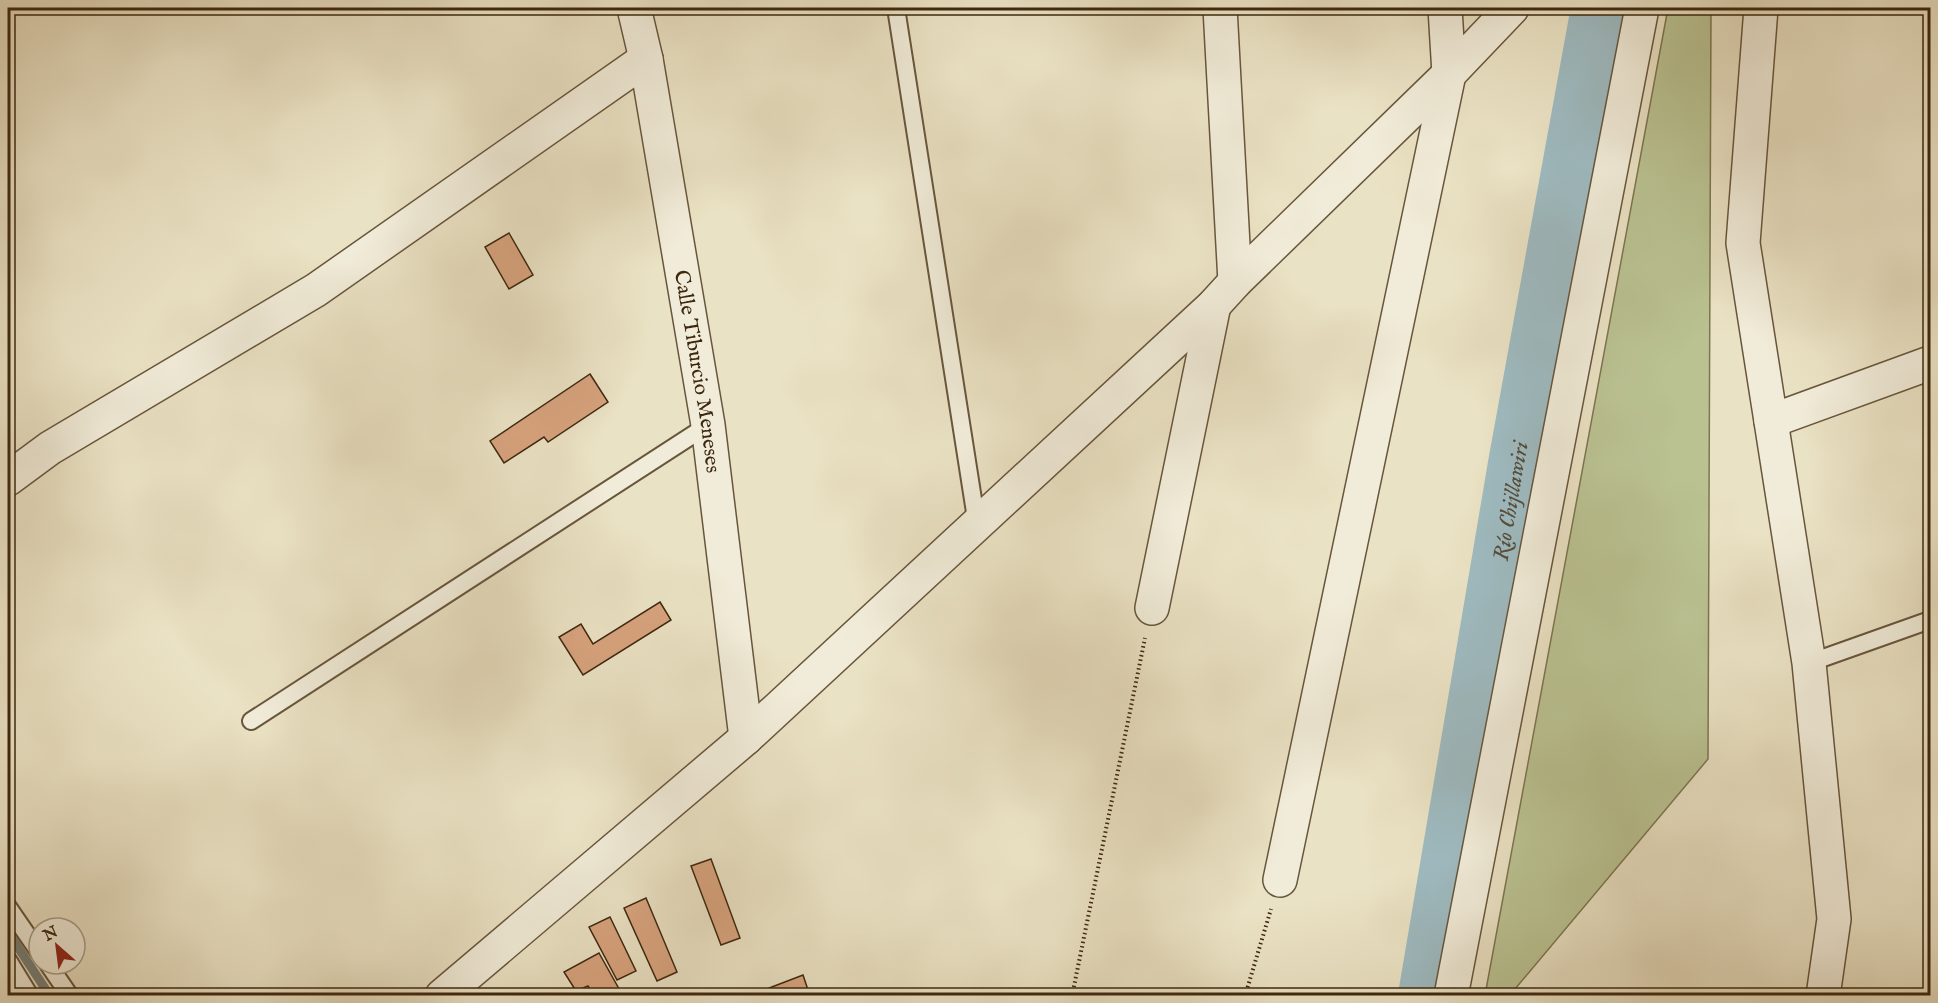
<svg xmlns="http://www.w3.org/2000/svg" width="1938" height="1003" font-family="'IM FELL English',serif">
<rect width="100%" height="100%" fill="#eae2c4"/>
<filter id="stains"><feTurbulence type="fractalNoise" baseFrequency=".00333" numOctaves="4"/><feColorMatrix values="0 0 0 0 .2 0 0 0 0 .09 0 0 0 0 .02 0 0 0 .5 -.17"/></filter>
<radialGradient id="worn" r=".72"><stop offset=".6" stop-color="#630" stop-opacity="0"/><stop offset="1" stop-color="#630" stop-opacity=".3"/></radialGradient>
<!-- green -->
<polygon fill="#bac292" stroke="#7c7550" stroke-width="1.5" points="1668,8 1711,8 1708,759 1510,995 1485,995"/>
<g fill="none" stroke-linecap="round" stroke-linejoin="round">
<!-- stream -->
<polyline stroke="#778079" stroke-width="9" points="8,932 50,996"/>
<!-- river -->
<path stroke="#9ebac0" stroke-width="56" id="s1" d="M1426,996L1516,464L1599,8"/>
</g>
<!-- building -->
<g fill="#d7a37e" stroke="#3d280f" stroke-width="1.5">
<polygon points="509,233 533,275 509,289 485,247"/>
<polygon points="590,374 608,402 548,442 544,437 504,463 490,441"/>
<polygon points="660,602 671,620 583,675 559,637 581,624 593,644"/>
<polygon points="711,859 740,938 721,945 691,866"/>
<polygon points="646,898 677,972 657,981 624,908"/>
<polygon points="610,917 636,971 617,980 589,927"/>
<polygon points="599,953 623,996 594,996 588,986 576,991 564,972"/>
<polygon points="803,975 810,996 766,996 764,990"/>
</g>
<g fill="none" stroke-linecap="round" stroke-linejoin="round">
<defs>
<g id="service">
<polyline points="896,8 977,525"/>
<polyline points="1809,663 1930,620"/>
<polyline points="251,721 708,425"/>
<polyline points="8,907 39,952"/>
<polyline points="8,960 30,996"/>
<polyline points="48,964 70,996"/>
</g>
<g id="minor">
<path id="s2" d="M634,8L646,59L708,425L746,738"/>
<polyline points="1220,8 1235,282"/>
<polyline points="1761,8 1743,243 1809,663 1834,919 1823,996"/>
<polyline points="1771,421 1930,363"/>
<polyline points="8,479 50,448 316,290 646,59"/>
<polyline points="1152,608 1214,305"/>
<polyline points="1280,880 1449,74 1445,8"/>
<polyline points="442,996 746,738 1214,305 1235,282 1449,74 1512,8"/>
<polyline points="1451,996 1642,8"/>
</g>
</defs>
<!-- service casing -->
<use href="#service" stroke="#68563c" stroke-width="20"/>
<!-- minor casing -->
<use href="#minor" stroke="#68563c" stroke-width="36"/>
<!-- path -->
<g stroke="#3d280f" stroke-width="4" stroke-dasharray="1.5 3" stroke-linecap="butt">
<polyline points="1072,996 1145,638"/>
<polyline points="1245,996 1271,909"/>
</g>
<!-- service -->
<use href="#service" stroke="#f1ecd9" stroke-width="16"/>
<!-- minor -->
<use href="#minor" stroke="#f1ecd9" stroke-width="33"/>
</g>
<g text-anchor="middle" stroke-width="4.5" stroke-linejoin="round" paint-order="stroke">
<!-- street labels -->
<g font-size="21" fill="#3d280f" stroke="#f1ecd9">
<text dy="7" stroke="none"><textPath href="#s2" startOffset="369">Calle Tiburcio Meneses</textPath></text>
</g>
<!-- water labels -->
<g font-size="22" font-style="italic" fill="#554c3b" stroke="#f1ecd9">
<text dy="8" stroke="none"><textPath href="#s1" startOffset="502">Río Chijllawiri</textPath></text>
</g>
</g>
<!-- margin -->
<rect width="1938" height="1003" fill="none" stroke="#eae2c4" stroke-width="30"/>
<rect x="9" y="9" width="1920" height="985" fill="none" stroke="#3d280f" stroke-width="3"/>
<rect x="15" y="15" width="1908" height="973" fill="none" stroke="#3d280f" stroke-width="1.5"/>
<!-- north arrow -->
<g transform="translate(57 946) rotate(332)"><circle r="28" fill="#f1ecd9" stroke="#a99e88" stroke-width="1.5"/>
<path d="M0-4.5L10 22L0 15L-10 22Z" fill="#8f2418"/>
<text y="-9" font-size="16" font-weight="bold" text-anchor="middle" fill="#3d280f">N</text>
</g>
<rect width="100%" height="100%" filter="url(#stains)"/>
<rect width="100%" height="100%" fill="url(#worn)"/>
</svg>
